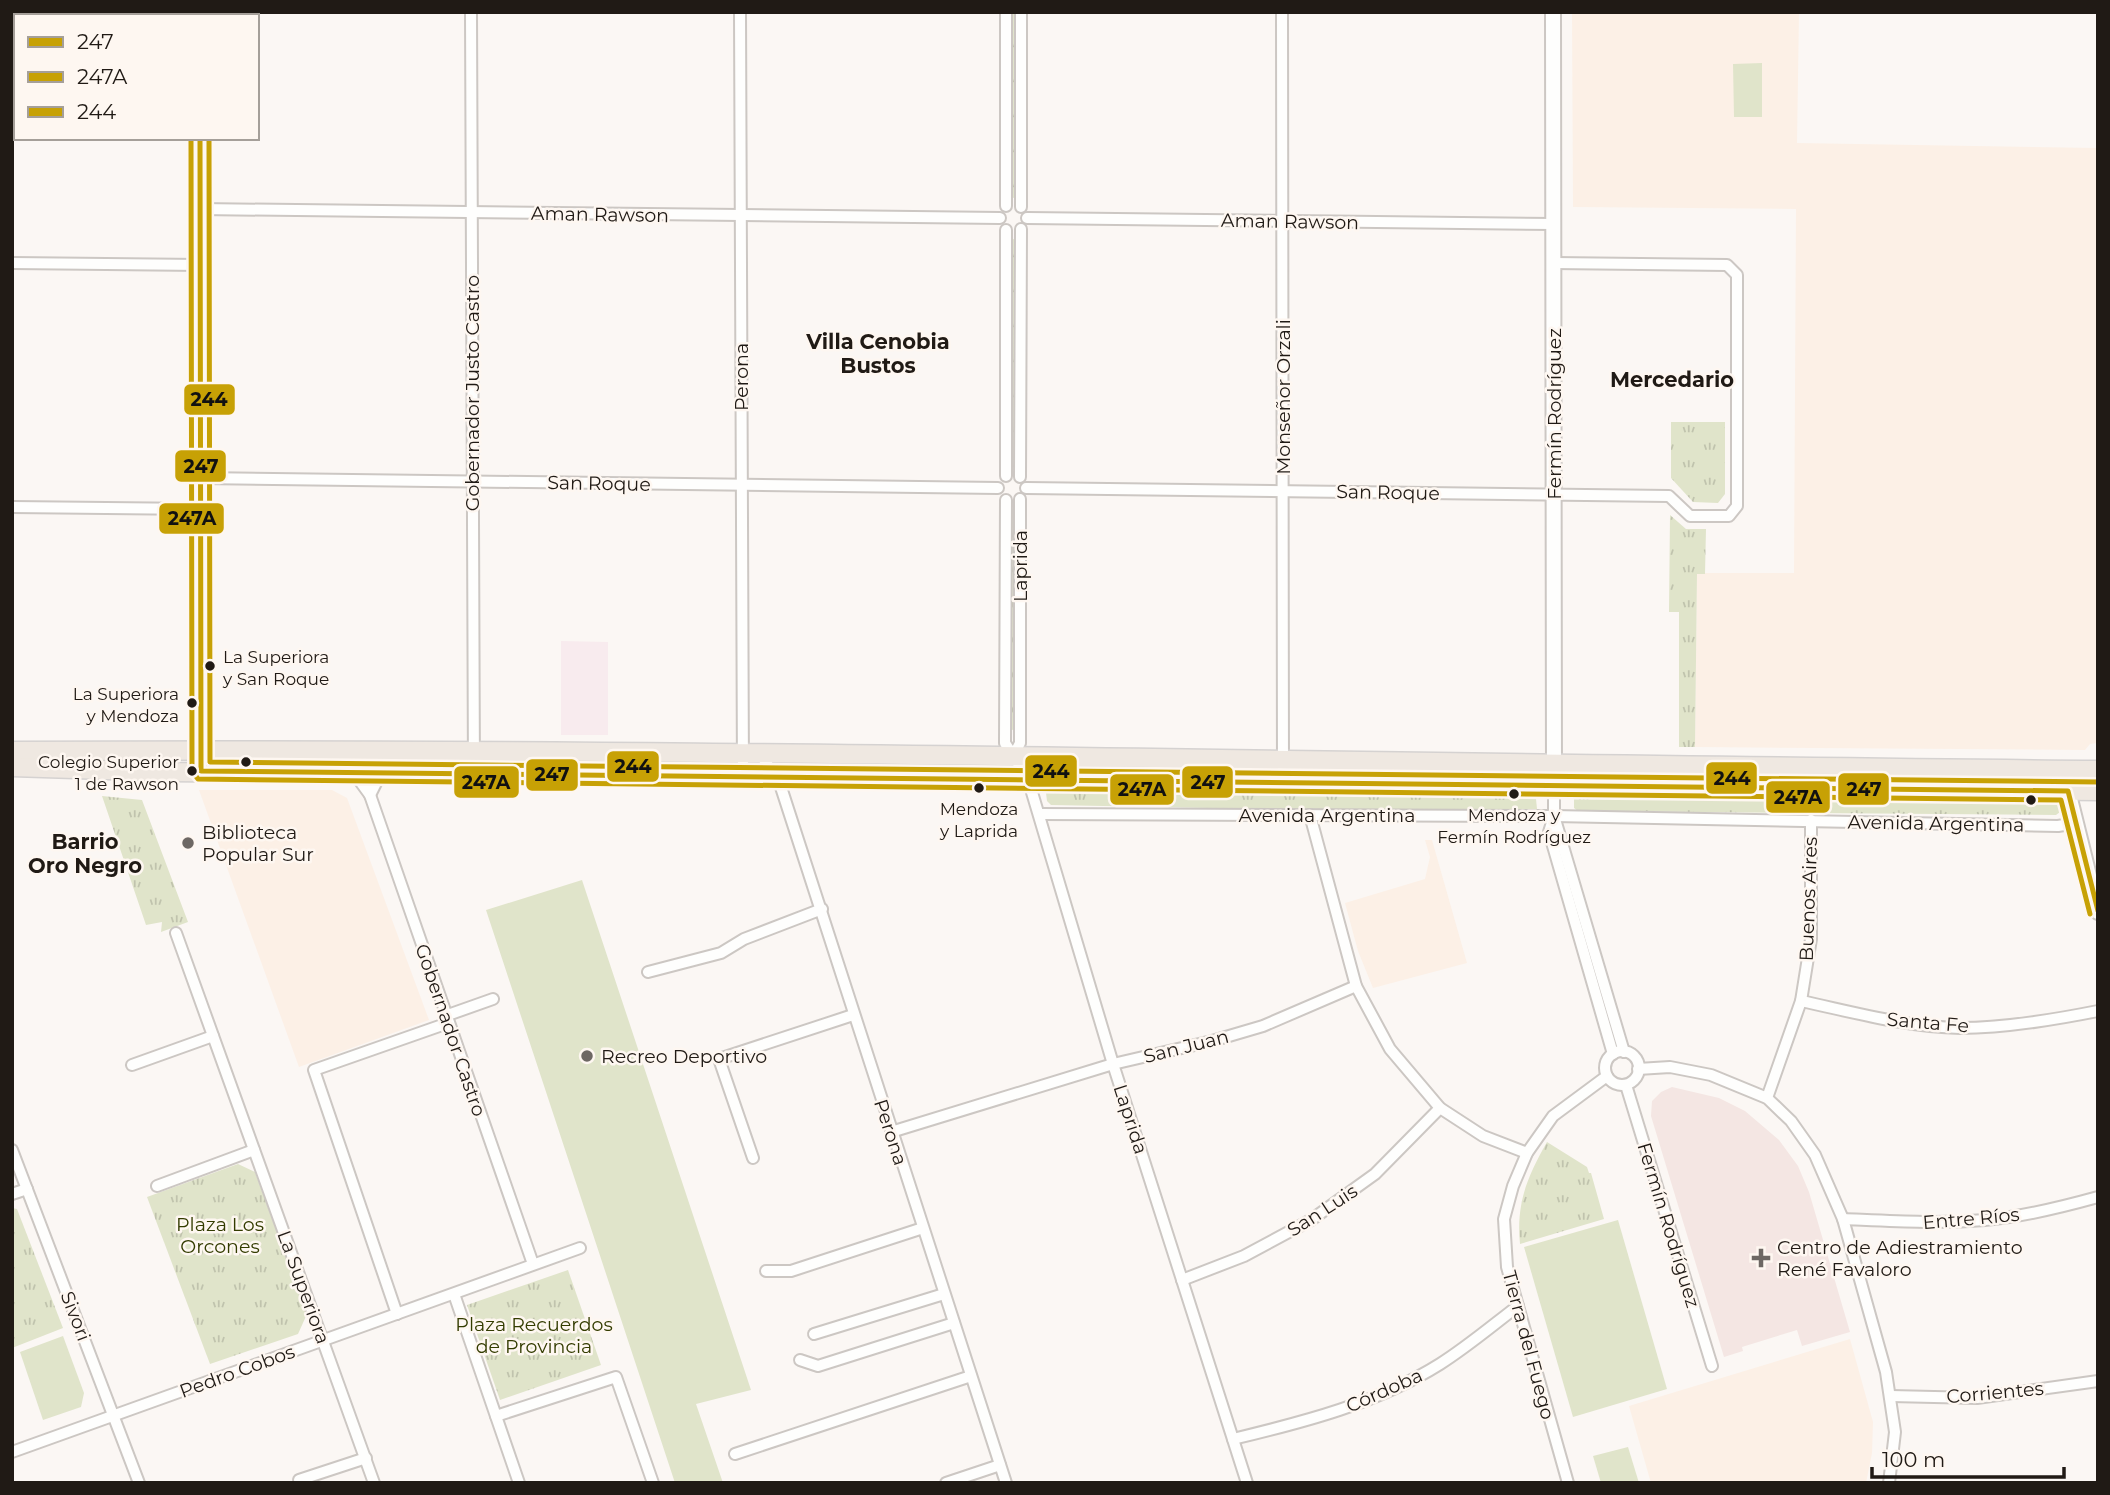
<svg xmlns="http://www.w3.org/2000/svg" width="2110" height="1495" font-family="Montserrat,sans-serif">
<defs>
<pattern id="grass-tufts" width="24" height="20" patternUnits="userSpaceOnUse" patternTransform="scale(1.75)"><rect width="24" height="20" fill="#e0e4ca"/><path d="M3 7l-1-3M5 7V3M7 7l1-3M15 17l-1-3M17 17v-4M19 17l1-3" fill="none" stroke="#c0c3ad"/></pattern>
</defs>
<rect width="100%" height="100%" fill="#fbf7f4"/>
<!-- commercial -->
<polygon fill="#f8ebee" points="561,641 608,642 608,735 561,735"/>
<!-- built -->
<g fill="#fcf0e6">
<polygon points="1572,12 1799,12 1797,143 2098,148 2098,743 2090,744 2085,750 1695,747 1697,573 1794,573 1796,209 1573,207"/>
<polygon points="199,790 332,790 347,798 429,1020 299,1067"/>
<polygon points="1425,840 1432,840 1467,963 1373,988 1358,951 1345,903 1425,879 1430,857"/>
<polygon points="1850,1339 1873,1422 1872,1453 1866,1483 1651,1483 1629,1406"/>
</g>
<!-- medical -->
<polygon fill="#f4e6e3" points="1672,1087 1719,1098 1745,1111 1779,1140 1798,1166 1809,1192 1850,1332 1802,1346 1797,1330 1742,1347 1743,1351 1724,1357 1651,1116 1652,1101 1661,1092"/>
<!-- grass -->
<g fill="url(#grass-tufts)">
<polygon points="1011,12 1016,12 1016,197 1014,198 1011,197"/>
<polygon points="1014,239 1016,240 1015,467 1013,467 1011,466 1011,240"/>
<polygon points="1671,422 1725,422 1725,494 1718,503 1693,502 1671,478"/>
<polygon points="1013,509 1015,510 1015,729 1012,730 1010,729 1011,510"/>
<polygon points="1670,515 1686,529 1706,529 1705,574 1697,574 1695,747 1679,747 1679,612 1669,612"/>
<polygon points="1051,789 1531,795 1536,799 1537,809 1531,814 1051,805 1047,801 1046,793"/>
<polygon points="102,796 142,800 188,922 161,932 162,922 146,925"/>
<polygon points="1578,796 2055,797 2060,800 2060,812 2056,815 1578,811 1574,808 1574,799"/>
<path d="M1547,1142L1587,1167L1589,1173H1591L1604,1219L1520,1244C1516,1204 1527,1177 1547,1142Z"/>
<polygon points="238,1164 255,1172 307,1314 298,1334 210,1364 147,1197"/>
<polygon points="12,1208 17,1209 63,1328 12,1348"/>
<polygon points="568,1270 601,1365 500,1400 467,1305"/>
</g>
<!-- pitch -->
<g fill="#e0e4ca">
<polygon points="1762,63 1762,117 1734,117 1733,64"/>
<polygon points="582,880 751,1390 696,1404 723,1483 675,1483 486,910"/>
<polygon points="1618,1220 1667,1389 1573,1417 1524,1247"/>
<polygon points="63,1336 84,1393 81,1407 43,1420 20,1352"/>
<polygon points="1628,1447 1639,1483 1601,1483 1593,1456"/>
</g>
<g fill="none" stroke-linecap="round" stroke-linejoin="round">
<defs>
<g id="minor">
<polyline points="471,12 474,774"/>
<polyline points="740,12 743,776"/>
<polyline points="1282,12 1283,782"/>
<polyline points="12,22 16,21"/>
<polyline points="1006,206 1006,12"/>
<polyline points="1021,207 1021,12"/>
<polyline points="200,209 1000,218"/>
<polyline points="1027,218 1554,224"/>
<polyline points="12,263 200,265"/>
<polyline points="1006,476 1006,230"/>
<polyline points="1020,477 1021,229"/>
<polyline points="200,478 998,488"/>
<polyline points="1026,488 1669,496 1690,516 1729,516 1737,506 1737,275 1727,265 1554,263"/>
<polyline points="1006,500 1005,743 1028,779 1113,1064 1247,1483"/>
<polyline points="12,507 200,509"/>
<polyline points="338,751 370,795 533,1264"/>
<polyline points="760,754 779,781 1006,1483"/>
<polyline points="1013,756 1020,743 1020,499"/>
<polyline points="1554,786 1554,816 1549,832 1613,1054"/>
<polyline points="370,795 392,751"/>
<polyline points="1039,814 1554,816 2058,826 2076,823"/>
<polyline points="1310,815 1356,986 1390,1049 1440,1108 1483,1136 1527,1153"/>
<polyline points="1554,816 1624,1052"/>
<polyline points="176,933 374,1483"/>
<polyline points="648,972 721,953 744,939 822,909"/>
<path d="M1801,1001C1853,1012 1906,1027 1960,1028C2006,1028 2053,1020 2098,1011"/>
<polyline points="445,1016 493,999"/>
<circle cx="1622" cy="1068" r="17"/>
<polyline points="132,1065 213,1036"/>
<polyline points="1638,1069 1670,1067 1711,1075 1767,1098 1791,1121 1815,1155 1843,1219 1886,1372 1895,1432 1889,1483"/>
<polyline points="1626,1085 1712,1366"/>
<polyline points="1767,1098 1801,1001 1811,939 1811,820"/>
<polyline points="891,1132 1113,1064 1212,1041 1263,1026 1356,986"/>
<polyline points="12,1150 139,1483"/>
<polyline points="753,1158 719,1059 853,1015"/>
<polyline points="157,1186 254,1150"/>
<polyline points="12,1194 27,1189"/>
<path d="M1843,1219C1891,1221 1938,1224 1985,1220C2023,1217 2062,1207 2098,1197"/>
<polyline points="766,1271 791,1271 923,1228"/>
<polyline points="1182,1280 1244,1256 1311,1220 1375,1174 1440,1108"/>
<polyline points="454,1294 519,1483"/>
<polyline points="397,1314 314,1070 448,1023"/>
<polyline points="814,1334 944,1294"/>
<polyline points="800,1360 818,1366 954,1323"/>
<polyline points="1891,1396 1977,1398 2098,1381"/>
<polyline points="496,1416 616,1377 653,1483"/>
<path d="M1233,1439C1304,1422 1378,1403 1440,1364C1467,1347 1493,1325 1518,1306"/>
<polyline points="12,1452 580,1248"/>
<polyline points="735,1454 971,1376"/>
<polyline points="299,1480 366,1458"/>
<polyline points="946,1483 1000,1465"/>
<polyline points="1568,1483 1507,1267 1504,1219 1513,1186 1527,1153 1553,1116 1607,1076"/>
</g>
<g id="tertiary">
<polyline points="1553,12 1554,786"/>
<polyline points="2068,770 2068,791 2098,912"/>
</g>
<g id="primary">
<polyline points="200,12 200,16"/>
<polyline points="200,138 201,761"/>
<path d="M12,751C707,747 1403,764 2098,770"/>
<polyline points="12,767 168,772 984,778 2098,791"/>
</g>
</defs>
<!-- minor casing -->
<use href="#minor" stroke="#ccc7c3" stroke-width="14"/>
<!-- tertiary casing -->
<use href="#tertiary" stroke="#ccc7c3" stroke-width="18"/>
<!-- primary casing -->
<use href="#primary" stroke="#d5d2d1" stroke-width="21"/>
<!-- minor -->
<use href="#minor" stroke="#fefefd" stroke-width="10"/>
<!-- tertiary -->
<use href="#tertiary" stroke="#fefefd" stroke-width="14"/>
<!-- primary -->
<use href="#primary" stroke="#efe8e1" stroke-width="18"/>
<defs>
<polyline id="bus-1" points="200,138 201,771 2068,791 2098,911"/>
<polyline id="bus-2" points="191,138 192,771 198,779 2061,800 2090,914"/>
<polyline id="bus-3" points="209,138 210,762 2098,782"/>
</defs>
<!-- bus-1 casing -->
<use href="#bus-1" stroke="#fef7f1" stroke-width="10"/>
<!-- bus-2 casing -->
<use href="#bus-2" stroke="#fef7f1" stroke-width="10"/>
<!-- bus-3 casing -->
<use href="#bus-3" stroke="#fef7f1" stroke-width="10"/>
<!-- bus-1 -->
<use href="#bus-1" stroke="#c7a105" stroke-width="5"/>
<!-- bus-2 -->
<use href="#bus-2" stroke="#c7a105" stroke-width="5"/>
<!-- bus-3 -->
<use href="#bus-3" stroke="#c7a105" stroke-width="5"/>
</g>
<!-- markers -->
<g fill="#201a15" stroke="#fef7f1" stroke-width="2.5">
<circle cx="210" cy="666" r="6"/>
<circle cx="192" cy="703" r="6"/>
<circle cx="246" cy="762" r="6"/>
<circle cx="192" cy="771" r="6"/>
<circle cx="979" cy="788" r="6"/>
<circle cx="1514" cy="794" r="6"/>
<circle cx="2031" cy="800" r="6"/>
</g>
<g fill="#6d6763" stroke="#fef7f1" stroke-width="2.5">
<circle cx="188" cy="843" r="7"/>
<circle cx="587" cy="1056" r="7"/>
<path d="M1757.5 1247.5h7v7h7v7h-7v7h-7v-7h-7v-7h7z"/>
</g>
<g text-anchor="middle" stroke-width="5" stroke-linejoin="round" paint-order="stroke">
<!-- bus labels -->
<g font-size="17" fill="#201a15" stroke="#fef7f1" text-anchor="end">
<text x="223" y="663" text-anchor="start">La Superiora<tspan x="223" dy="22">y San Roque</tspan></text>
<text x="179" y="700">La Superiora<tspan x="179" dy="22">y Mendoza</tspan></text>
<text x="179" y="768">Colegio Superior<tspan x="179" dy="22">1 de Rawson</tspan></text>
<text x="979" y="815" text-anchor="middle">Mendoza<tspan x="979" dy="22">y Laprida</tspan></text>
<text x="1514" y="821" text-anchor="middle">Mendoza y<tspan x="1514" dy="22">Fermín Rodríguez</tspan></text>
</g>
<!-- street labels -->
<g font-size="19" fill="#201a15" stroke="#fef7f1">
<text transform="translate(600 214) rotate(1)" y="7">Aman Rawson</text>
<text transform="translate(1290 221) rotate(1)" y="7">Aman Rawson</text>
<text transform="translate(741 377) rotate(-90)" y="7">Perona</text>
<text transform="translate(472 393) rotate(-90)" y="7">Gobernador Justo Castro</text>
<text transform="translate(1283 397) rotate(-90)" y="7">Monseñor Orzali</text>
<text transform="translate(1554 414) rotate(-90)" y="7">Fermín Rodríguez</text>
<text transform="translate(599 483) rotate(1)" y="7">San Roque</text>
<text transform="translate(1388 492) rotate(1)" y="7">San Roque</text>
<text transform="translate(1020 566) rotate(-90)" y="7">Laprida</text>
<text x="1327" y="822">Avenida Argentina</text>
<text transform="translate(1936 823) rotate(1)" y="7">Avenida Argentina</text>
<text transform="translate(1808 899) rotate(-88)" y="7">Buenos Aires</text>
<text transform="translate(1928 1022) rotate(5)" y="7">Santa Fe</text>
<text transform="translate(451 1030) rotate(71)" y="7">Gobernador Castro</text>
<text transform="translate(1186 1046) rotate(-14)" y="7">San Juan</text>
<text transform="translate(1131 1119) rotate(72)" y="7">Laprida</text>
<text transform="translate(891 1132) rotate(72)" y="7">Perona</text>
<text transform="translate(1322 1210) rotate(-33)" y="7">San Luis</text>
<text transform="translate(1971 1218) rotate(-5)" y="7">Entre Ríos</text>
<text transform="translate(1669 1225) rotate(73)" y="7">Fermín Rodríguez</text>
<text transform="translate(304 1287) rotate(70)" y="7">La Superiora</text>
<text transform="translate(76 1316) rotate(69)" y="7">Sivori</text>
<text transform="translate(1529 1345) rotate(75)" y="7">Tierra del Fuego</text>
<text transform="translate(237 1371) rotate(-20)" y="7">Pedro Cobos</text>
<text transform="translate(1384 1390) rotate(-24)" y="7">Córdoba</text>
<text transform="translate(1995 1392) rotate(-5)" y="7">Corrientes</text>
</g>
<!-- poi labels -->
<g font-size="19" fill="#201a15" stroke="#fef7f1" text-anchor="start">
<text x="202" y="839">Biblioteca<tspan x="202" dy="22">Popular Sur</tspan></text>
<text x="601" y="1063">Recreo Deportivo</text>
<text x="1777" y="1254">Centro de Adiestramiento<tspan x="1777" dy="22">René Favaloro</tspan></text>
</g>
<!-- park labels -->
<g font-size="19" fill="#333c00" stroke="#fef7f1">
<text x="220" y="1231">Plaza Los<tspan x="220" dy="22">Orcones</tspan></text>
<text x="534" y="1331">Plaza Recuerdos<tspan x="534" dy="22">de Provincia</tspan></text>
</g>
<!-- neighbourhood labels -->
<g font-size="21" font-weight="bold" fill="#201a15" stroke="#fef7f1">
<text x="878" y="349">Villa Cenobia<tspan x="878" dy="24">Bustos</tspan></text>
<text x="1672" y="387">Mercedario</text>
<text x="85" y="849">Barrio<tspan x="85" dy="24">Oro Negro</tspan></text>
</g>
</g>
<g stroke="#fef7f1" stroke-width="2.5">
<rect x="183" y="383" width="53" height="33" rx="7" fill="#c7a105"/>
<rect x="174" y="449" width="53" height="34" rx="7" fill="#c7a105"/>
<rect x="158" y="502" width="67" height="33" rx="7" fill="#c7a105"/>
<rect x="606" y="750" width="54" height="33" rx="7" fill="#c7a105"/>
<rect x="1024" y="754" width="54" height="34" rx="7" fill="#c7a105"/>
<rect x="525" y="758" width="54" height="34" rx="7" fill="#c7a105"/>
<rect x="1705" y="761" width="53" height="34" rx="7" fill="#c7a105"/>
<rect x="1181" y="765" width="53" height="34" rx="7" fill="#c7a105"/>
<rect x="453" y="765" width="67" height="34" rx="7" fill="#c7a105"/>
<rect x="1837" y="772" width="53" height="34" rx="7" fill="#c7a105"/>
<rect x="1109" y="773" width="66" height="33" rx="7" fill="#c7a105"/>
<rect x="1765" y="780" width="66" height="34" rx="7" fill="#c7a105"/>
</g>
<g font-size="19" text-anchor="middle" font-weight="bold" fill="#111">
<text x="209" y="406">244</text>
<text x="201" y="473">247</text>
<text x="192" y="525">247A</text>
<text x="633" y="773">244</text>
<text x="1051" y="778">244</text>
<text x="552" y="781">247</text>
<text x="1732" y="785">244</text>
<text x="1208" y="789">247</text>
<text x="486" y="789">247A</text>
<text x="1864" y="796">247</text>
<text x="1142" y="796">247A</text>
<text x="1798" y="804">247A</text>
</g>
<!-- border -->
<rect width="2110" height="1495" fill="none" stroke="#201a15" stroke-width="28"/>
<!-- legend -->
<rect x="14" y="14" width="245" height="126" fill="#fef7f1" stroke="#a59f99" stroke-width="2"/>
<rect x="28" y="37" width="35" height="10" fill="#c7a105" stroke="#a59f99" stroke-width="2"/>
<text x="77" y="49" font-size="21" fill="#201a15">247</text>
<rect x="28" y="72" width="35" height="10" fill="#c7a105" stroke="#a59f99" stroke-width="2"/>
<text x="77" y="84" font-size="21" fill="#201a15">247A</text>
<rect x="28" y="107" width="35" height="10" fill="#c7a105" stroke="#a59f99" stroke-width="2"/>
<text x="77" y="119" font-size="21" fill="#201a15">244</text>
<!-- scale -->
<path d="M1872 1467v10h192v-10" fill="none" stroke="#201a15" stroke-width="3.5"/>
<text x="1882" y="1467" font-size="21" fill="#201a15" stroke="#fef7f1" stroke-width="5" paint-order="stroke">100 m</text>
</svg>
